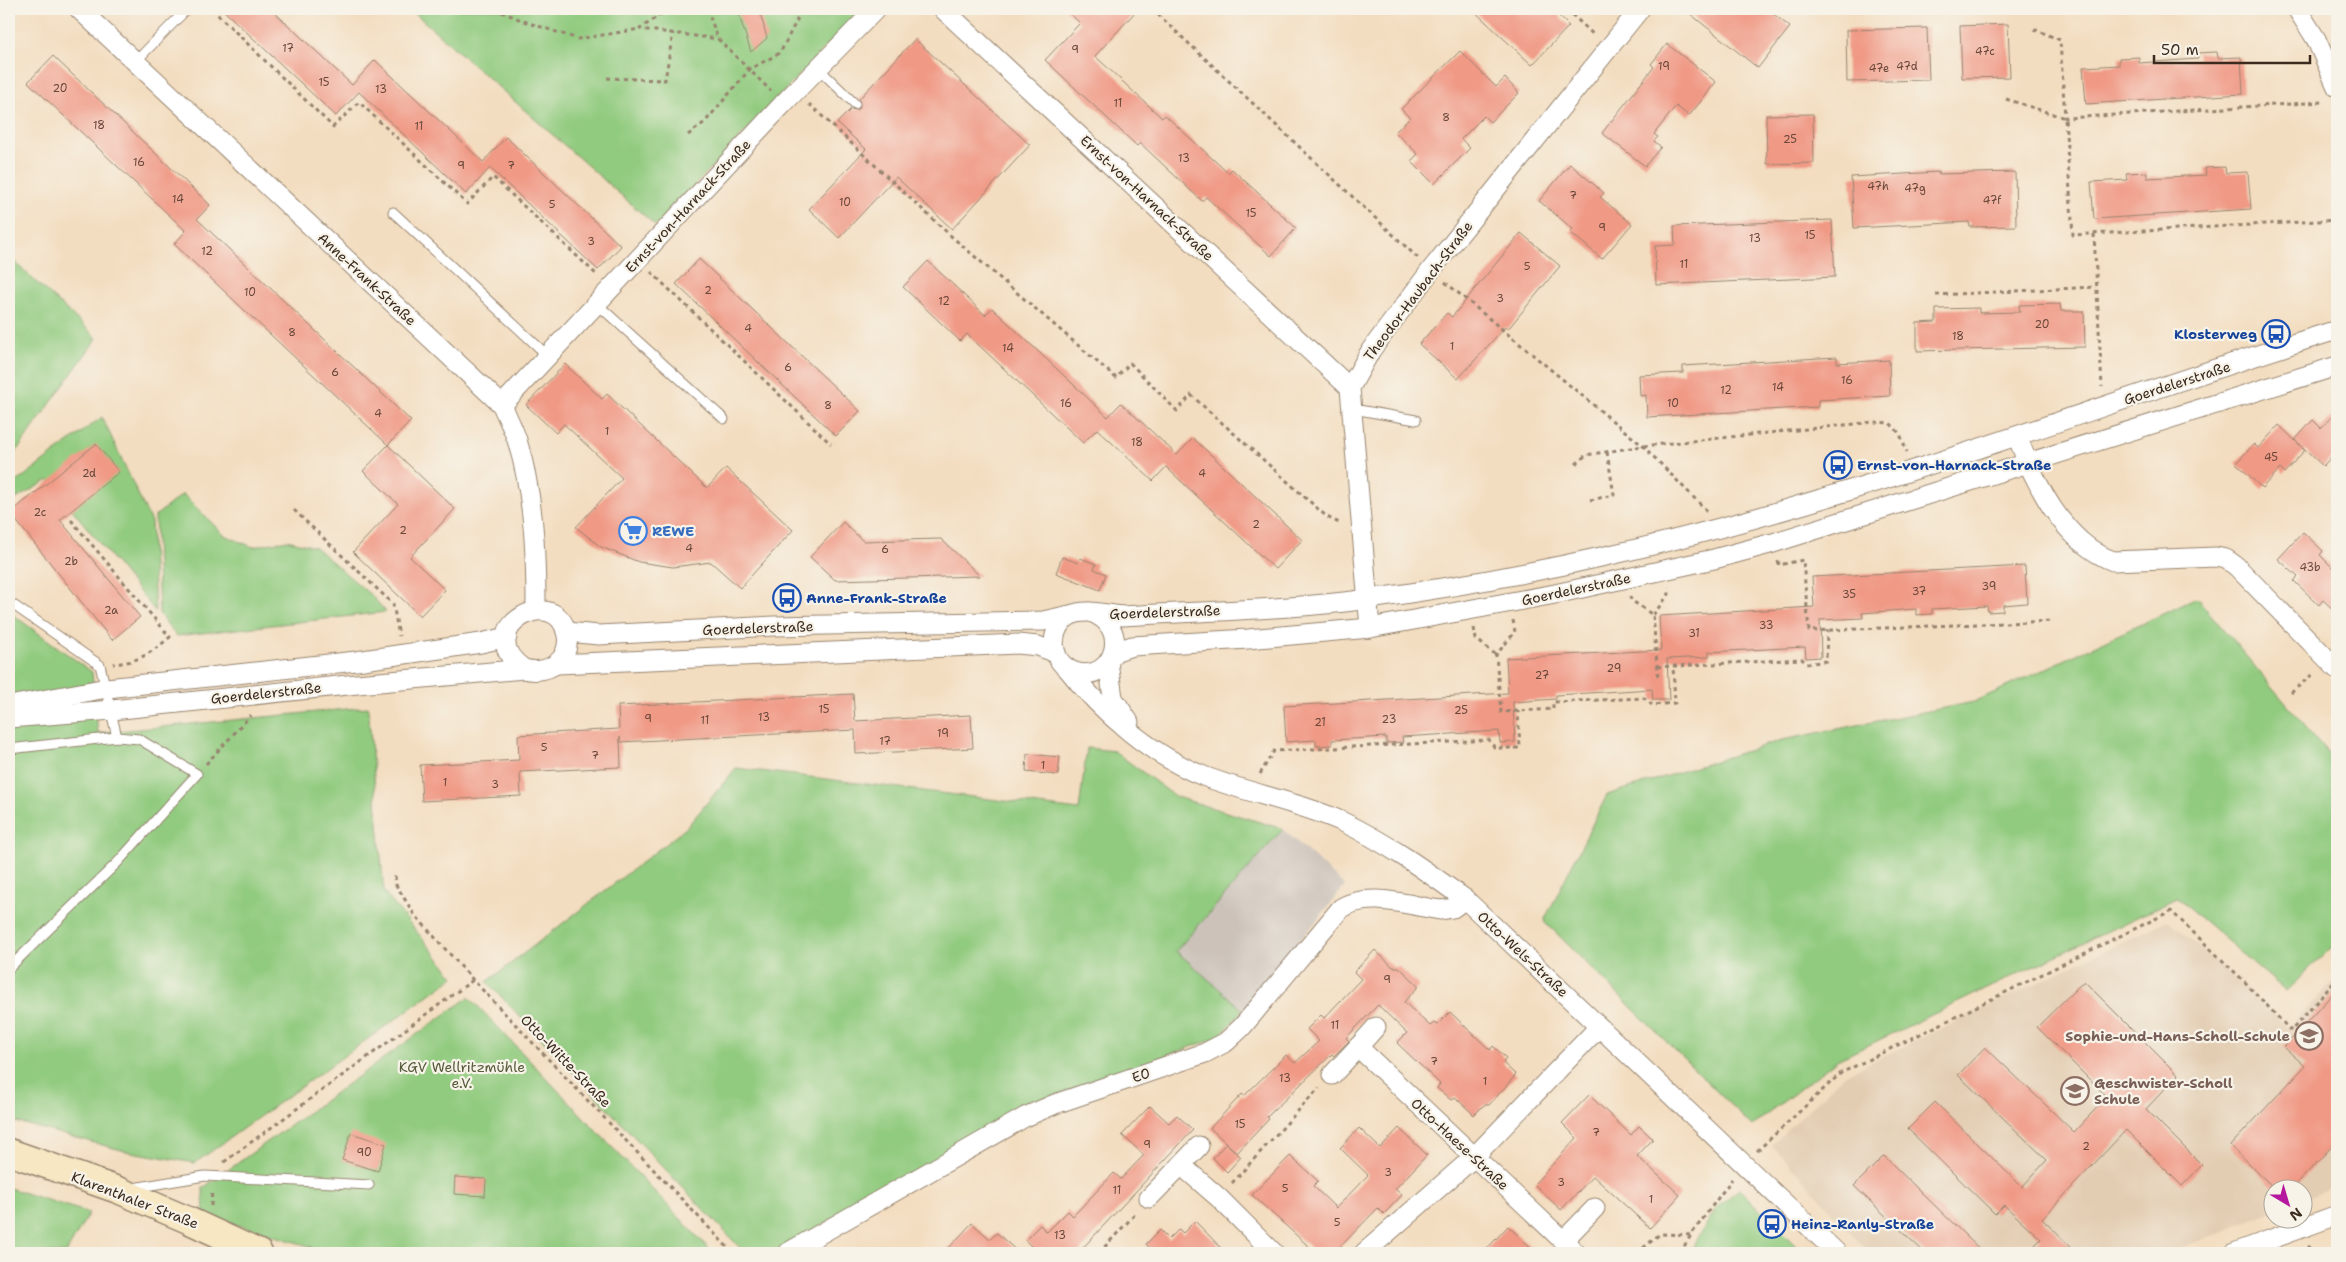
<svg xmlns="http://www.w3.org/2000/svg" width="2346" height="1262" font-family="'Shantell Sans',sans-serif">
<rect width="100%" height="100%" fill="#f7f3e8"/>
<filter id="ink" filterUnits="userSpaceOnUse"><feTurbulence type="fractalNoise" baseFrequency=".02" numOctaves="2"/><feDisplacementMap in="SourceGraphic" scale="10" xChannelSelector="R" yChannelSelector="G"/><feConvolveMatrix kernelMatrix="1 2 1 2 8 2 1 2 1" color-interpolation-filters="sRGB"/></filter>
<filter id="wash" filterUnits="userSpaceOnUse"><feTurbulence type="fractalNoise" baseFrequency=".0096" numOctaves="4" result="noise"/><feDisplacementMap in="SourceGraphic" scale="20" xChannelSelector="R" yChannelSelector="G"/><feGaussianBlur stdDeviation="1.12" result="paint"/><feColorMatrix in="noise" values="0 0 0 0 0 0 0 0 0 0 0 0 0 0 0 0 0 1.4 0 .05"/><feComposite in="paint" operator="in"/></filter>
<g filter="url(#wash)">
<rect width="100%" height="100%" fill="#f3ddc0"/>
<!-- built -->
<polygon fill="#e3cdb2" points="2168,920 2288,1027 2337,978 2337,1186 2304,1199 2304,1190 2274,1190 2273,1211 2169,1253 1869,1253 1772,1145 1844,1075"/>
<!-- industrial -->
<polygon fill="#ccc2b9" points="1283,829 1345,886 1243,1010 1175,951"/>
<!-- green -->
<g fill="#91cb7f" stroke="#667a4e">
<polygon points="410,9 862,9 656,226"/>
<polygon points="9,257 97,338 9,462"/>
<polygon points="102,417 151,522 155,611 48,480 9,503 9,496 15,483"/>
<polygon points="183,494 224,535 253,547 287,540 315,547 373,597 386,612 176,636 159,613 155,516"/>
<polygon points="2197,598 2337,764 2337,942 2286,991 2177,898 1837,1060 1752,1126 1544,921 1607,795 1782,740 1974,702"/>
<polygon points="9,612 92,672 98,733 368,707 384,892 454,977 195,1163 125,1151 9,1120"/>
<polygon points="1087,748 1114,751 1176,797 1283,829 1176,951 1243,1010 1219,1037 1034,1103 773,1253 745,1253 487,982 686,828 736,768 1079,810"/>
<polygon points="469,997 713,1253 298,1253 312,1247 204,1215 203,1188"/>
<polygon points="9,1188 89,1213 66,1253 9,1253"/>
<polygon points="1739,1189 1803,1253 1689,1253 1717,1207"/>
</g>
<g id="blocks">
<!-- building -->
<g fill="#f09985">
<polygon points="222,9 271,9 352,85 375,60 483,162 506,137 621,246 598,270 490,168 466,194 359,92 336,116"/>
<polygon points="737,9 759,9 767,38 751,52"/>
<polygon points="1065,9 1138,9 1095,56 1162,118 1165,115 1228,173 1232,169 1296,228 1271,256 1206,197 1202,201 1140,143 1137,146 1045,60 1080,23"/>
<polygon points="1472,9 1552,9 1569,26 1532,65"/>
<polygon points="1684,9 1767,9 1790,27 1758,68"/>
<polygon points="2008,24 2010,77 1962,78 1960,26"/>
<polygon points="1927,28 1929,80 1847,82 1846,30"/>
<polygon points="915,39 1030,145 952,229 896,177 839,238 809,209 866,149 837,123 851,109 856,110 860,108 859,99"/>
<polygon points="1667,44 1716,82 1689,116 1676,106 1654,134 1658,137 1654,141 1661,147 1645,166 1602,133 1654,67 1651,64"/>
<polygon points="1460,51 1496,87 1505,78 1519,93 1490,122 1484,116 1461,139 1470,148 1434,184 1411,161 1418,154 1395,132 1410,118 1401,109"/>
<polygon points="2217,52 2218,58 2241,57 2243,94 2086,104 2083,67 2119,65 2119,58 2139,57 2139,63 2198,59 2197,53"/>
<polygon points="53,56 210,205 197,219 411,421 388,445 174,244 186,231 28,82"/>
<polygon points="1813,114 1814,163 1767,164 1766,115"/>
<polygon points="1570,164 1604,193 1600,197 1632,224 1602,259 1570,232 1573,229 1539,201"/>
<polygon points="2225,167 2226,173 2248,172 2251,209 2094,219 2091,182 2127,180 2126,173 2147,172 2147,178 2206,175 2205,168"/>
<polygon points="1938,172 1938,174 2015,172 2016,226 1970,227 1969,222 1854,228 1851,177"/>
<polygon points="1832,220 1835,277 1656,285 1655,246 1675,245 1674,226"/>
<polygon points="1521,233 1560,266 1508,329 1505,327 1458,379 1419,344 1447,313 1452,317"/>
<polygon points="699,259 860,411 836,436 676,284"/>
<polygon points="928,261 985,315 992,308 1108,417 1121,403 1177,455 1193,438 1302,540 1275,569 1166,467 1153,481 1097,429 1083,443 967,334 960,341 903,287"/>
<polygon points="2060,304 2061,311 2084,311 2085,347 1917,351 1917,323 1936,322 1936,309 1979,308 1979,313 2020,312 2019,305"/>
<polygon points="1837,357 1837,363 1889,360 1890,396 1818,400 1818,407 1647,417 1646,395 1640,396 1639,375 1683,373 1683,366"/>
<polygon points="565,364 602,399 607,394 707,488 726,468 793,530 740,588 711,562 673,567 639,562 601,547 576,527 622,478 564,424 556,433 526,405"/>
<polygon points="2337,411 2337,451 2323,466 2295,440 2313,420 2321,428"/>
<polygon points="2279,425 2305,450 2284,473 2280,469 2262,488 2236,463 2254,444 2258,448"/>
<polygon points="96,444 119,472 60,520 140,617 112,640 10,513"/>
<polygon points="388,445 455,509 410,557 445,590 420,616 353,552 398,504 363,471"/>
<polygon points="843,522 863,541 941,539 980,576 835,580 810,557"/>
<polygon points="2303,532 2323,551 2320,555 2337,572 2337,613 2323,600 2319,605 2294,581 2298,577 2278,559"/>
<polygon points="1062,557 1078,563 1080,558 1096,564 1094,569 1106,574 1100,590 1056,573"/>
<polygon points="2025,566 2027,603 2003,605 2003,611 1988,612 1987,606 1932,609 1932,614 1916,615 1916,609 1862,613 1863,618 1820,620 1821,657 1806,658 1805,647 1709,652 1709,657 1667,659 1669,700 1653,700 1652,689 1556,695 1556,699 1513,702 1515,742 1500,743 1499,731 1402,737 1403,742 1386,743 1386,737 1332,740 1332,745 1316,746 1316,740 1286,742 1284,706 1508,693 1506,658 1661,650 1659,616 1814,607 1812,577"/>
<polygon points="853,694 855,721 971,715 973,748 856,754 855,730 620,742 620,737 621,767 520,772 521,796 422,801 420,765 519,760 518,735 619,729 618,706"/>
<polygon points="1027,754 1060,757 1058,775 1026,772"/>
<polygon points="1375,950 1393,967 1399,967 1419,986 1404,1002 1430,1026 1434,1023 1437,1025 1450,1012 1490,1050 1493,1046 1506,1058 1503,1063 1516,1075 1489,1105 1484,1105 1474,1115 1455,1097 1451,1100 1437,1088 1440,1084 1397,1043 1407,1033 1378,1005 1346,1038 1349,1041 1334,1056 1332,1054 1267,1117 1269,1119 1237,1153 1210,1128 1242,1094 1244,1096 1286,1055 1295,1063 1319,1041 1307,1029 1321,1015 1324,1018 1361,979 1354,972"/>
<polygon points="2084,981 2178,1075 2146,1109 2202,1165 2182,1186 2126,1130 2042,1219 2077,1253 2027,1253 2041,1239 2004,1205 1995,1214 1908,1129 1935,1102 2022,1187 2047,1160 1958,1075 1985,1047 2074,1132 2107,1097 2037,1027"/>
<polygon points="2337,989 2337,1141 2291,1190 2276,1190 2230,1146 2305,1066 2284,1047"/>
<polygon points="1589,1095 1631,1135 1639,1126 1653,1139 1637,1156 1680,1195 1650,1228 1593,1176 1561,1210 1534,1184 1577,1138 1562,1123"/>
<polygon points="1150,1106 1169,1123 1177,1115 1193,1130 1078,1253 1038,1253 1025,1240 1040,1225 1047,1232 1068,1211 1073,1216 1114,1173 1121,1179 1144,1155 1122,1135"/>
<polygon points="1359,1128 1380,1148 1399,1128 1427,1155 1395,1189 1402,1195 1384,1214 1378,1208 1334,1253 1316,1253 1252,1195 1290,1156 1318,1181 1313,1186 1336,1208 1368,1175 1340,1148"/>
<polygon points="351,1133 386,1144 378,1171 342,1160"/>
<polygon points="1226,1143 1241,1157 1227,1172 1213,1158"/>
<polygon points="1884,1156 1965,1235 1984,1253 1925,1253 1854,1186"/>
<polygon points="455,1177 486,1179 485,1196 454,1194"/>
<polygon points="1195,1221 1226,1253 1154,1253 1146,1244 1160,1230 1169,1239 1179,1229 1183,1233"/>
<polygon points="972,1223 990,1239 997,1233 1019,1253 944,1253"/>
<polygon points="1508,1226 1537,1253 1483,1253"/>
</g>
</g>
</g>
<g filter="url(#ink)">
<use href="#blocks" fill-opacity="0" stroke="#97846f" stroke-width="1"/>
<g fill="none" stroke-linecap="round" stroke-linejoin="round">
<defs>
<g id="lane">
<polyline points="136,61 187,9"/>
<polyline points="818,68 855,104"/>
<polyline points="393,212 548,356"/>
<polyline points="596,303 724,419"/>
<polyline points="1353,409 1416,420"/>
<polyline points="9,602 100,665 117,737"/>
<polyline points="9,749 117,737 139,739 197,774 118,862 9,968"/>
<polyline points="133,1188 205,1176 369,1185"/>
</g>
<g id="street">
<path d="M79,9L502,405C507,417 513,428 517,440C534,495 536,554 536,610"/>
<polyline points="943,9 1350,388"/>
<polyline points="2297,9 2316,39 2337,87"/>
<polyline points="502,405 783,104 876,9"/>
<path d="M2017,436C2035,483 2063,542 2113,561L2216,557L2226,559L2236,566L2337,669"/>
<path d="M1090,612C1133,626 1114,684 1075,672C1049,664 1047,627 1071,615C1086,608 1108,615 1124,616C1205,611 1288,610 1369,599C1450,588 1531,573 1610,555C1858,500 2095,404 2337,330"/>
<polyline points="1370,628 1350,388 1371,350 1431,270 1640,9"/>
<polyline points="566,632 599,635 774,626 1043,621 1070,615"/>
<polyline points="1114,652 1132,646 1248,639 1370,628 1555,594 1714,559 1773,543 2337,366"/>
<polyline points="1108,662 1113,698 1129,722"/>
<polyline points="557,664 1018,644 1038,646 1056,653"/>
<path d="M1067,668C1101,712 1153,757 1206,777C1251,794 1299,802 1343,822C1387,843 1426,871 1465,899L1837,1253"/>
<polyline points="9,706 107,688 356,661 481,643 507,637"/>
<path d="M9,718L112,710L357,684L524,669C547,675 571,661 567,635C557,580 468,631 524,669"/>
<polyline points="1358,1047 1376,1027"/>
<polyline points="1332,1075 1358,1047 1576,1253"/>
<polyline points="1181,1165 1199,1146"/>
<polyline points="1149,1198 1181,1165 1219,1198 1274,1253"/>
<polyline points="1563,1241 1595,1208"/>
<path d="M787,1253L1025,1117L1055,1104L1205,1053L1226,1042L1242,1027L1341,908C1370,891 1409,906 1441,910L1453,908L1465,899"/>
<polyline points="1364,1253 1474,1157 1599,1027"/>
<polyline points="2234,1253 2337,1215"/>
</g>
<polyline id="secondary" points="9,1152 118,1190 188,1220 259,1253"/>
</defs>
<!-- lane casing -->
<use href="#lane" stroke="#97846f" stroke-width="11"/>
<!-- street casing -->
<use href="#street" stroke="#97846f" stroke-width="21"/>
<!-- secondary casing -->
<use href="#secondary" stroke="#97846f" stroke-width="29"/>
<!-- path -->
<g stroke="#97846f" stroke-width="3" stroke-dasharray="4 4" stroke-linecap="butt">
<polyline points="212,9 333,127 359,102 467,204 493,177 598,276"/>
<polyline points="494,9 529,23 578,39 640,29"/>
<polyline points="668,9 640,29 718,39"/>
<polyline points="707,9 718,39 771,91"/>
<polyline points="1152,9 1418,258"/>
<polyline points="1566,9 1595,36"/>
<polyline points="2034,29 2060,40 2065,118 2324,102"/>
<polyline points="607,78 665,80 673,33"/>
<polyline points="2006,99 2065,118 2073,235 2337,220"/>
<polyline points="809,104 951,236 1116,378 1130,363 1177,411 1191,395 1327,517 1341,524"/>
<polyline points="688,135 705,122 750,69 780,53 798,18 792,9"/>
<polyline points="2094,234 2102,387"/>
<polyline points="651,272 831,444"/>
<polyline points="1445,282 1643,446 1707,511"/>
<polyline points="1936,295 2096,287"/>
<polyline points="1576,464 1586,455 1643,446 1874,422 1890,423 1900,434 1907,452"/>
<polyline points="1590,500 1614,495 1607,452"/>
<polyline points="294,510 393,604 399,636"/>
<path d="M71,520L170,637C151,653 139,662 113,664"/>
<polyline points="1778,561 1779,565 1803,560 1809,631 2053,621"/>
<polyline points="1630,596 1631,600 1653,615 1658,678"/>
<polyline points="1653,615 1669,594 1668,588"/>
<polyline points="1513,620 1515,632 1496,655 1501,712 1553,709 1553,702 1644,698 1652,705 1675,703 1673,666"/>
<polyline points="1474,628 1476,639 1496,655"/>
<polyline points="1657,667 1802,659 1806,664 1826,661 1827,630"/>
<polyline points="2291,693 2315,672"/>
<polyline points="206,764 251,715"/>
<polyline points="1260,774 1274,751 1489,740 1495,748 1520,748 1518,711"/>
<polyline points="395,876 396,885 414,914 473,980 733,1253"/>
<polyline points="1757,1151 1841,1073 2171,911 2245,982 2291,1031 2337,979"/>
<polyline points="224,1162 473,980"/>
<polyline points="1232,1183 1319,1088"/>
<polyline points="211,1206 212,1190"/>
<polyline points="2307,1246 2315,1253"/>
<polyline points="1099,1253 1137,1212"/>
<polyline points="1637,1253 1660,1234 1691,1235 1732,1179"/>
<polyline points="1680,1253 1691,1235"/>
</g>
<!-- lane -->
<use href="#lane" stroke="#fff" stroke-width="9"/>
<!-- street -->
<use href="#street" stroke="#fff" stroke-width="19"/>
<!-- secondary -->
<use href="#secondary" stroke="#f7e8c3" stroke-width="26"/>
</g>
</g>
<!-- icons -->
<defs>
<symbol id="bus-ring" viewBox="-11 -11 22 22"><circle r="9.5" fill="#f7f3e8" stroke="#1a4fb4" stroke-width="1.5"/><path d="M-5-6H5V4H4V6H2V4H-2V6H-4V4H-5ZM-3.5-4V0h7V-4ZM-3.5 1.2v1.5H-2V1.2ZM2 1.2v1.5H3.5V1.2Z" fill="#1a4fb4"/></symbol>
<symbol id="supermarket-ring" viewBox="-11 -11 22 22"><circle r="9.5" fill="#f7f3e8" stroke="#3f7fe0" stroke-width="1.5"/><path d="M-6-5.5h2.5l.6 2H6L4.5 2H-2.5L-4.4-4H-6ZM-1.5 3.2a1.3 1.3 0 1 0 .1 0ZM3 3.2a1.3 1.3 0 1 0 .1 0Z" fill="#3f7fe0"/></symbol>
<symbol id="school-ring" viewBox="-11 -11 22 22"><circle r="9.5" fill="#f7f3e8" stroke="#8d6e63" stroke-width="1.5"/><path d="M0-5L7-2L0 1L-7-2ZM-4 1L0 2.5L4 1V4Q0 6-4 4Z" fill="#8d6e63"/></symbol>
</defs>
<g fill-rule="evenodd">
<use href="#bus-ring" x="2260" y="318" width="32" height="32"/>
<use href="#bus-ring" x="1822" y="449" width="32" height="32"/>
<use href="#supermarket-ring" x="617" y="515" width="32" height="32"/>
<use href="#bus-ring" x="771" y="582" width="32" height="32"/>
<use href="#school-ring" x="2293" y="1020" width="32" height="32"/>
<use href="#school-ring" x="2059" y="1075" width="32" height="32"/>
<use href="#bus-ring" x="1756" y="1208" width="32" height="32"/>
</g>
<g text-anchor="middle" stroke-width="4.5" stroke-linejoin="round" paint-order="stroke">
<!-- number labels -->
<g font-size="11" fill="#684638">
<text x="288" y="52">17</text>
<text x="1075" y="53">9</text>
<text x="1985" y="55">47c</text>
<text x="1664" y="70">19</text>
<text x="1907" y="70">47d</text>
<text x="1879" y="72">47e</text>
<text x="324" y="86">15</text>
<text x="60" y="92">20</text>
<text x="381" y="93">13</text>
<text x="1118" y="107">11</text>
<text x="1446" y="121">8</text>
<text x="99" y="129">18</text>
<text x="419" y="130">11</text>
<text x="1790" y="143">25</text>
<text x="1184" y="162">13</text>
<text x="139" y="166">16</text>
<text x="461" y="169">9</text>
<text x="511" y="169">7</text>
<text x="1878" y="190">47h</text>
<text x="1915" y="192">47g</text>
<text x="1573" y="199">7</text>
<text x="178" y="203">14</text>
<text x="1992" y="204">47f</text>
<text x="845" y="206">10</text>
<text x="552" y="208">5</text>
<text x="1251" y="217">15</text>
<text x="1602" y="231">9</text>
<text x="1810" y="239">15</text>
<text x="1755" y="242">13</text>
<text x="591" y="245">3</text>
<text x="207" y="255">12</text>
<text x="1684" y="268">11</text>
<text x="1527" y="270">5</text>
<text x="708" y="294">2</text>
<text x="250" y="296">10</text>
<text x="1500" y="302">3</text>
<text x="944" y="305">12</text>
<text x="2042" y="328">20</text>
<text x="748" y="332">4</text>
<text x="292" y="336">8</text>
<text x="1958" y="340">18</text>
<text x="1452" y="350">1</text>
<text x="1008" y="352">14</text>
<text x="788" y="371">6</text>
<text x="335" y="376">6</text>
<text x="1847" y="384">16</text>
<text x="1778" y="391">14</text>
<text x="1726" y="394">12</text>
<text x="1066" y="407">16</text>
<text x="1673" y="407">10</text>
<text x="828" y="409">8</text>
<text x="378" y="417">4</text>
<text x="607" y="435">1</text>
<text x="1137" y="446">18</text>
<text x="2271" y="461">45</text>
<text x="89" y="477">2d</text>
<text x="1202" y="477">4</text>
<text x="40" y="516">2c</text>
<text x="1256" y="528">2</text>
<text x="403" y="534">2</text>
<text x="689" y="552">4</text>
<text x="885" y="553">6</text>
<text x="71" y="565">2b</text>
<text x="2310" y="571">43b</text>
<text x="1989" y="590">39</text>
<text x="1919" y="595">37</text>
<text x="1849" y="598">35</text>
<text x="111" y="614">2a</text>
<text x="1766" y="629">33</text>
<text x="1694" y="637">31</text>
<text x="1614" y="672">29</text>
<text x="1542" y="679">27</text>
<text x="824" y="713">15</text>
<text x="1461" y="714">25</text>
<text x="764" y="721">13</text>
<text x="648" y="722">9</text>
<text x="1389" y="723">23</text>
<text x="705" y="724">11</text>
<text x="1320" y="726">21</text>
<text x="943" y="737">19</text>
<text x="885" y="745">17</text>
<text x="544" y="751">5</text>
<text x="595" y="759">7</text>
<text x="1043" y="769">1</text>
<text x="445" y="786">1</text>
<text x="495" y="788">3</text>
<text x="1387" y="983">9</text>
<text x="1335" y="1029">11</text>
<text x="1434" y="1065">7</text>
<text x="1285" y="1082">13</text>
<text x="1485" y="1085">1</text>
<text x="1240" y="1128">15</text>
<text x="1596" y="1136">7</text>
<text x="1147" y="1148">9</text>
<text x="2086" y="1150">2</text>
<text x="364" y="1156">90</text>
<text x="1388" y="1176">3</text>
<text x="1561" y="1186">3</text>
<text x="1285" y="1192">5</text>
<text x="1117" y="1194">11</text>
<text x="1651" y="1203">1</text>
<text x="1337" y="1226">5</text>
<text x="1060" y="1239">13</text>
</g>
<!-- street labels -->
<g font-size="14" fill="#3b2a1e" stroke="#f7f3e8">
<text transform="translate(1147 198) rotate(43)" y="5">Ernst-von-Harnack-Straße</text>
<text transform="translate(688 206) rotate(-47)" y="5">Ernst-von-Harnack-Straße</text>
<text transform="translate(367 279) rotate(43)" y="5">Anne-Frank-Straße</text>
<text transform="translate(1418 291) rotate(-53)" y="5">Theodor-Haubach-Straße</text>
<text transform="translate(2177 383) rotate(-18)" y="5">Goerdelerstraße</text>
<text transform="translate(1576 589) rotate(-12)" y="5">Goerdelerstraße</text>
<text transform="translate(1165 612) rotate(-2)" y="5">Goerdelerstraße</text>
<text transform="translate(758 628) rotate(-2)" y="5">Goerdelerstraße</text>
<text transform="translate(266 693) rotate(-6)" y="5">Goerdelerstraße</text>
<text transform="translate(1523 954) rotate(43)" y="5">Otto-Wels-Straße</text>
<text transform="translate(566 1061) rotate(46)" y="5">Otto-Witte-Straße</text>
<text transform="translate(1141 1075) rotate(-19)" y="5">E0</text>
<text transform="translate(1460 1144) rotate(43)" y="5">Otto-Haese-Straße</text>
<text transform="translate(135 1200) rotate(21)" y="5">Klarenthaler Straße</text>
</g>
<!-- transit labels -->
<g font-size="14" font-weight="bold" fill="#164399" stroke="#f7f3e8" text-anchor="start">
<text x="2257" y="339" text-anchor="end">Klosterweg</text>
<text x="1857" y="470">Ernst-von-Harnack-Straße</text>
<text x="806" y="603">Anne-Frank-Straße</text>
<text x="1791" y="1229">Heinz-Ranly-Straße</text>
</g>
<!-- shop labels -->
<g font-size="14" font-weight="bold" fill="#366cbe" stroke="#f7f3e8" text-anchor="start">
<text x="652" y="536">REWE</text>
</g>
<!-- education labels -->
<g font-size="14" font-weight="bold" fill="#785e54" stroke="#f7f3e8" text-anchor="end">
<text x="2290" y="1041">Sophie-und-Hans-Scholl-Schule</text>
<text x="2094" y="1088" text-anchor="start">Geschwister-Scholl<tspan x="2094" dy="16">Schule</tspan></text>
</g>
<!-- park labels -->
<g font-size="14" fill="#555a3b" stroke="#f7f3e8">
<text x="462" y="1072">KGV Wellritzmühle<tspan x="462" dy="16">e.V.</tspan></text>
</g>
</g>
<!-- margin -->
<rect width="2346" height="1262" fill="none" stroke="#f7f3e8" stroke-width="30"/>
<!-- north arrow -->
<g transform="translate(2288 1204) rotate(142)"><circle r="24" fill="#f7f3e8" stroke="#aca397"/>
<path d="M0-4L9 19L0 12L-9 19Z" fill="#b5179e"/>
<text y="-8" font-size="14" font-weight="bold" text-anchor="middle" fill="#3b2a1e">N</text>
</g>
<!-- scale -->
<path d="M2154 55v8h156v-8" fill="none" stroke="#3b2a1e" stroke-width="2.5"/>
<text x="2161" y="55" font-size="15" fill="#3b2a1e" stroke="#f7f3e8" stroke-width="4" paint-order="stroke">50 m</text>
</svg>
